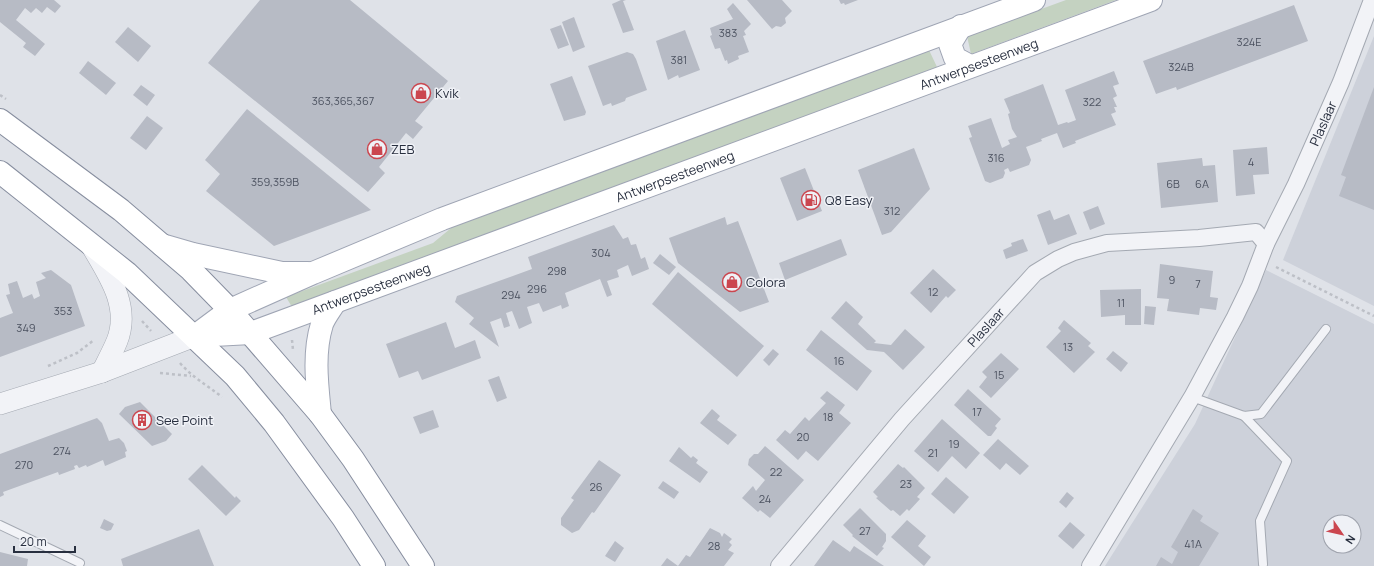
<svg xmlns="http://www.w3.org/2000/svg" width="1374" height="566" font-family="Manrope,sans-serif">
<rect width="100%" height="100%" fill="#dfe2e8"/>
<!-- built -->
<g fill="#cdd1da" fill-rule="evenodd">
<polygon points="1374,36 1374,306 1283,260"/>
<path d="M1266,270L1374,324V566H1105L1195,424ZM1330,522H1354V546H1330Z"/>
</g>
<!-- green -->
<g fill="#c4d2c1">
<polygon points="1066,0 1116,0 971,54 967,36"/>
<polygon points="929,50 937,67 292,307 286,297 433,243 456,224"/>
</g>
<!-- building -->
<g fill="#b7bbc5">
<polygon points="0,0 54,0 61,6 55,13 47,7 42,13 36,8 31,13 25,8 16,20 45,44 35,56 23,47 26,43 0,22"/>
<polygon points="260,0 350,0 448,81 415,121 423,127 413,139 406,133 379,167 385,173 368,192 208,63"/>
<polygon points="621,0 626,0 623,1 634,30 623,33 612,4"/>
<polygon points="747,0 782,0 792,11 785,18 786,23 781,27 776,26 772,29"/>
<polygon points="839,0 858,0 845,5 844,3 841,4"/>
<polygon points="733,3 751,24 744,31 746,35 743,36 749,52 738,56 739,59 728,64 727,60 725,61 720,48 715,49 710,36 712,35 710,28 733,19 727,9"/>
<polygon points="1294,5 1308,41 1177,90 1176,87 1156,94 1143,61"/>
<polygon points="574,17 585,47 573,52 562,22"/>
<polygon points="561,25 569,45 558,49 550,29"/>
<polygon points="128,27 151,46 138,62 115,42"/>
<polygon points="685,30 700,70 679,78 678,75 668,80 656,41"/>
<polygon points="627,52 633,54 636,59 647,90 626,98 625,101 612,106 611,103 603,106 588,66"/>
<polygon points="88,61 116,83 106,95 79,73"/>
<polygon points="1114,71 1119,84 1113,86 1117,96 1113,98 1117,107 1114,107 1116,112 1111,114 1116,125 1075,141 1076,143 1063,148 1057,133 1041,139 1042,141 1026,147 1031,160 1029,165 1010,172 1008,168 1004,170 1005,173 1003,178 990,183 985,181 969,138 972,137 968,126 991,118 1002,148 1010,144 1008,140 1017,137 1012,129 1008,114 1010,113 1004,99 1043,84 1058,125 1067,122 1068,123 1076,120 1065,90"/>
<polygon points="572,76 586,112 585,115 564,121 550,84"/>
<polygon points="141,85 155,95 147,106 133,95"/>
<polygon points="1374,87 1374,210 1339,196 1346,177 1341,175"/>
<polygon points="247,109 371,210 274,246 206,191 220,174 205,160"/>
<polygon points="147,116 163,128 146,150 130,138"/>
<polygon points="1267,147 1269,174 1253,175 1255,194 1236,196 1233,150"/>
<polygon points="914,148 930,189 891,232 882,235 858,170"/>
<polygon points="1202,158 1203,166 1215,165 1218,202 1161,208 1157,163"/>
<polygon points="805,168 822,211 797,221 780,178"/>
<polygon points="1098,206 1105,224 1090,230 1083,212"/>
<polygon points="1050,210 1054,220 1069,214 1077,234 1048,245 1037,215"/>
<polygon points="725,217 727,225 738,221 769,302 740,312 678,263 669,238"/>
<polygon points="614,225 623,239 628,237 631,245 636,244 641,259 645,257 649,269 632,276 628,265 617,270 619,277 607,281 612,295 607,297 600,279 565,293 569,306 562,309 561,305 543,312 539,303 527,307 532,323 519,329 512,311 506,313 510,326 504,328 501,318 490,322 499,347 469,324 474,318 455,302 457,296 532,269 528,257"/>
<polygon points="841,239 847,255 785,280 779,263"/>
<polygon points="1023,239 1028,251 1006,259 1003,250 1012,246 1011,243"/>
<polygon points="660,254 676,267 669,275 653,263"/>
<polygon points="1160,264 1213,271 1210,297 1218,298 1216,310 1200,308 1199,315 1167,311 1169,299 1157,298"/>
<polygon points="933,269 956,290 948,298 946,296 931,313 910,293"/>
<polygon points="51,270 71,285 85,326 0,357 0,318 13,313 6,295 10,294 8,284 17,281 23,298 32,294 34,299 40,296 36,282 46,278 41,273"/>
<polygon points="678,272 764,346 737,377 652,304"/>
<polygon points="1141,289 1141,325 1125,325 1125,315 1101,317 1100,290"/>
<polygon points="846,301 863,317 858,324 876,341 874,343 891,345 905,329 925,347 903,370 884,352 867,350 831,318"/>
<polygon points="1145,306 1156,307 1154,325 1144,324"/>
<polygon points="1064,320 1091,343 1088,346 1095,352 1074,373 1046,347 1061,331 1058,328"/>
<polygon points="446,322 455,348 475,340 481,358 422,380 418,371 399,378 386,344"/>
<polygon points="821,330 872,371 857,391 806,350"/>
<polygon points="773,349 779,354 769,366 763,360"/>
<polygon points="1113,351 1128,363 1121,372 1106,359"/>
<polygon points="1001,353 1019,369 991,398 979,387 987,377 982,372"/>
<polygon points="499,376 507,398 497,402 488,380"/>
<polygon points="968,389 1001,419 995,426 997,428 991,436 988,436 954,405"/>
<polygon points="827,391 845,405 839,413 851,423 818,461 806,451 798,460 776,440 785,430 790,434 805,417 809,421 826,403 820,398"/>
<polygon points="140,402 172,434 166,441 152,446 119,414 125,407"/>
<polygon points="712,409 720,416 717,420 737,435 728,445 700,423"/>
<polygon points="433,410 439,427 420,434 413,417"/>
<polygon points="97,418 102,423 109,441 119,438 124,443 127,451 125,452 126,457 105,466 103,460 87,467 86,465 79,468 77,465 74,466 75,469 59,475 58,472 3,492 4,495 0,497 0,454"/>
<polygon points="942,419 980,453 966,469 952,456 938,472 914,451"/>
<polygon points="998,439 1029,466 1020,475 1006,463 1000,470 983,455"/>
<polygon points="765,446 804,480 770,518 760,510 758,512 742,498 752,487 753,486 756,491 765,480 748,465 749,459 754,454 758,454"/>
<polygon points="679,447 691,458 693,456 698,460 696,463 708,472 700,483 669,461"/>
<polygon points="599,460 621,475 594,513 592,512 579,530 572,533 561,525 561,518 574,500 571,498"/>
<polygon points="898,464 903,468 904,467 925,488 917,497 920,499 909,511 907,509 900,516 893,510 891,511 876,498 878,497 873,492"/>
<polygon points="202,465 235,498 236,496 241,501 226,516 188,479"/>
<polygon points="946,477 969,497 954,514 931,494"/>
<polygon points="663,481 679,492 674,499 658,488"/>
<polygon points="1067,492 1074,498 1066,508 1059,502"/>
<polygon points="860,508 886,534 886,541 882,547 884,548 877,556 852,536 853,535 843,525"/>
<polygon points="1193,509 1203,516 1200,521 1219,533 1199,566 1156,566 1161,557 1172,564 1178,552 1171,547"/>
<polygon points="104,519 114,524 111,530 107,531 100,528"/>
<polygon points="907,520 926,536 918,546 931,557 924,566 891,537"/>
<polygon points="1070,522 1085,535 1073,549 1058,536"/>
<polygon points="710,528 720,533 722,537 724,533 732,539 729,542 732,545 728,550 734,553 724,566 661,566 667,558 678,566 686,555 690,557"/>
<polygon points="199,529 214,566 123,566 121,559"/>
<polygon points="833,540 850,552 854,546 884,566 814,566"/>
<polygon points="615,541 624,548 615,562 605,556"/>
<polygon points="0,552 28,559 27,566 0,566"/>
</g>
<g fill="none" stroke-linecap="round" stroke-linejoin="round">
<defs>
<g id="service">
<polyline points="1192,397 1244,416 1261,414 1326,329"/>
<polyline points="1244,416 1287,461 1260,521 1263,564"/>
<polyline points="0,525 80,563"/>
</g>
<g id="minor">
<path id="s1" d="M779,566L902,419L1035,273L1058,259L1074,252L1107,243L1199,238L1256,232L1266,244"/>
<path id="s2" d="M1090,566L1192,397L1235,317L1250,286L1266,244L1296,184L1341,82L1372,0"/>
</g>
<g id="tertiary">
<path d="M91,245C108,274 131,306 117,341C113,351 107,362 102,372"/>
<polyline points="0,404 102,372 195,336"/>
</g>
<g id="primary">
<polyline points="961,26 950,44 955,58 970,66"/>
<polyline points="162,245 193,254 282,273 308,273"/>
<path id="s3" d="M195,336L251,333L1151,0"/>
<polyline points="195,336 230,310 313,273 442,219 1034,0"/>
<path d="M320,414C317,384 313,353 322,324C325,316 331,309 335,302"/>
</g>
<g id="trunk">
<polyline points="0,120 121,210 191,270 230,310 320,414 353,459 423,566"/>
<polyline points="0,172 127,273 235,376 274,423 343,518 374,566"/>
</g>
</defs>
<!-- service casing -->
<use href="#service" stroke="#a4a9b2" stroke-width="10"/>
<!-- minor casing -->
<use href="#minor" stroke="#a4a9b2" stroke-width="18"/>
<!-- tertiary casing -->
<use href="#tertiary" stroke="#a4a9b2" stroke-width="22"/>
<!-- primary casing -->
<use href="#primary" stroke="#9fa5b4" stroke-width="24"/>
<!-- trunk casing -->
<use href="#trunk" stroke="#878e9f" stroke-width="24"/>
<!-- path -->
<g stroke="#bdc0c7" stroke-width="2.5" stroke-dasharray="3 3" stroke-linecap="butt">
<polyline points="0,95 6,99"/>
<polyline points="1276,267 1374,316"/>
<polyline points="142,321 151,331"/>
<polyline points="292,340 293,350"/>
<path d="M180,363C192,377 207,385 222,397"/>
<polyline points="48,366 77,353 94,340"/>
<polyline points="160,373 191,376"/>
</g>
<!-- service -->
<use href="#service" stroke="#f2f3f7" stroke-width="8"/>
<!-- minor -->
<use href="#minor" stroke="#f2f3f7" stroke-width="16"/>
<!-- tertiary -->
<use href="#tertiary" stroke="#f2f3f7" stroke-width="21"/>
<!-- primary -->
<use href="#primary" stroke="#fff" stroke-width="22"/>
<!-- trunk -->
<use href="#trunk" stroke="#fff" stroke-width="22"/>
</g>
<!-- icons -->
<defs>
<symbol id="shop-ring" viewBox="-11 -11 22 22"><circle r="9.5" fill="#eff1f6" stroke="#cb464f" stroke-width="1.5"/><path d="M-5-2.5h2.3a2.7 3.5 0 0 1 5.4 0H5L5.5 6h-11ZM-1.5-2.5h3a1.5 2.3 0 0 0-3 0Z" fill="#cb464f"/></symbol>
<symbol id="fuel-ring" viewBox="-11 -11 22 22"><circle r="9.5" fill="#eff1f6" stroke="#cb464f" stroke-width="1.5"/><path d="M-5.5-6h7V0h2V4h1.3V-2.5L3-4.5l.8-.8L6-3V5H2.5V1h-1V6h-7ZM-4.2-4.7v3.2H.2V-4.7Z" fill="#cb464f"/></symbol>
<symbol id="building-ring" viewBox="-11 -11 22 22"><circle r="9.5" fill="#eff1f6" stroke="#cb464f" stroke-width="1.5"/><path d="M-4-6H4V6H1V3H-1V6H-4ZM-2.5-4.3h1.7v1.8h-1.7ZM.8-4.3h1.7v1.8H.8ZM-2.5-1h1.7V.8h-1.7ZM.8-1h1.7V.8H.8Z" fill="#cb464f"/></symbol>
</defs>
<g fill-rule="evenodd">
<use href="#shop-ring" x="410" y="82" width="22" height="22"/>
<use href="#shop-ring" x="366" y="138" width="22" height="22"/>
<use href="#fuel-ring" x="800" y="189" width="22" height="22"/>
<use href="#shop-ring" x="721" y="271" width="22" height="22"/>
<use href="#building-ring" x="131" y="409" width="22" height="22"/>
</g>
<g text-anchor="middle" stroke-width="3" stroke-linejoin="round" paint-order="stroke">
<!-- number labels -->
<g font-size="11" fill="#4c5260">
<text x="728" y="37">383</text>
<text x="1249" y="46">324E</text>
<text x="679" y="64">381</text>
<text x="1181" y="71">324B</text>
<text x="343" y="105">363,365,367</text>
<text x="1092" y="106">322</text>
<text x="996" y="162">316</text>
<text x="1251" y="166">4</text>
<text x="275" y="186">359,359B</text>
<text x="1173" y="188">6B</text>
<text x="1202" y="188">6A</text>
<text x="892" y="215">312</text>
<text x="601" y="257">304</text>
<text x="557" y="275">298</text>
<text x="1172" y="284">9</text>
<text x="1198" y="288">7</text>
<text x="537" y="293">296</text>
<text x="933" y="296">12</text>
<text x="511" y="299">294</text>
<text x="1121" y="307">11</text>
<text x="63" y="315">353</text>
<text x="26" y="332">349</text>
<text x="1068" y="351">13</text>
<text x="839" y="365">16</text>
<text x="999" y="379">15</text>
<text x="977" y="416">17</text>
<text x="828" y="421">18</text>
<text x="803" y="441">20</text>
<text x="954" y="448">19</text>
<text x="62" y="455">274</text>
<text x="933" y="457">21</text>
<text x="24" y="469">270</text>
<text x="776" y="476">22</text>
<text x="906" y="488">23</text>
<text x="596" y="491">26</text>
<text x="765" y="503">24</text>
<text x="865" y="535">27</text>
<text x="1193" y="548">41A</text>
<text x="714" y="550">28</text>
</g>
<!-- street labels -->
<g font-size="13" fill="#282f3f" stroke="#eff1f6">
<text dy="5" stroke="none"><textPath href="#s3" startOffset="832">Antwerpsesteenweg</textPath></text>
<text dy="5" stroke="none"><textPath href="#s2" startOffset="501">Plaslaar</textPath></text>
<text dy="5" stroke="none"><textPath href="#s3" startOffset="508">Antwerpsesteenweg</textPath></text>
<text dy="5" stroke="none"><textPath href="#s3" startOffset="184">Antwerpsesteenweg</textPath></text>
<text dy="5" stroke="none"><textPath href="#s1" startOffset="316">Plaslaar</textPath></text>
</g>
<!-- poi labels -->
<g font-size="13" fill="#282f3f" stroke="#eff1f6" text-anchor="start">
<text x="435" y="98">Kvik</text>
<text x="391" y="154">ZEB</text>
<text x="825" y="205">Q8 Easy</text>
<text x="746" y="287">Colora</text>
<text x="156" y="425">See Point</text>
</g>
</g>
<!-- north arrow -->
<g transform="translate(1342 534) rotate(124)"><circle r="19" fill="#eff1f6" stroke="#9fa3ad"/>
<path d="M0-3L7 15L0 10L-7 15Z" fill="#cb464f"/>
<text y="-6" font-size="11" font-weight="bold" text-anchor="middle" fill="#282f3f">N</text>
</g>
<!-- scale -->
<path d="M14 546v6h61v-6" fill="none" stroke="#282f3f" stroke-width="2"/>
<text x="20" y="546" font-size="12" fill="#282f3f" stroke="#eff1f6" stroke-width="3" paint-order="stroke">20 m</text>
</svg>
